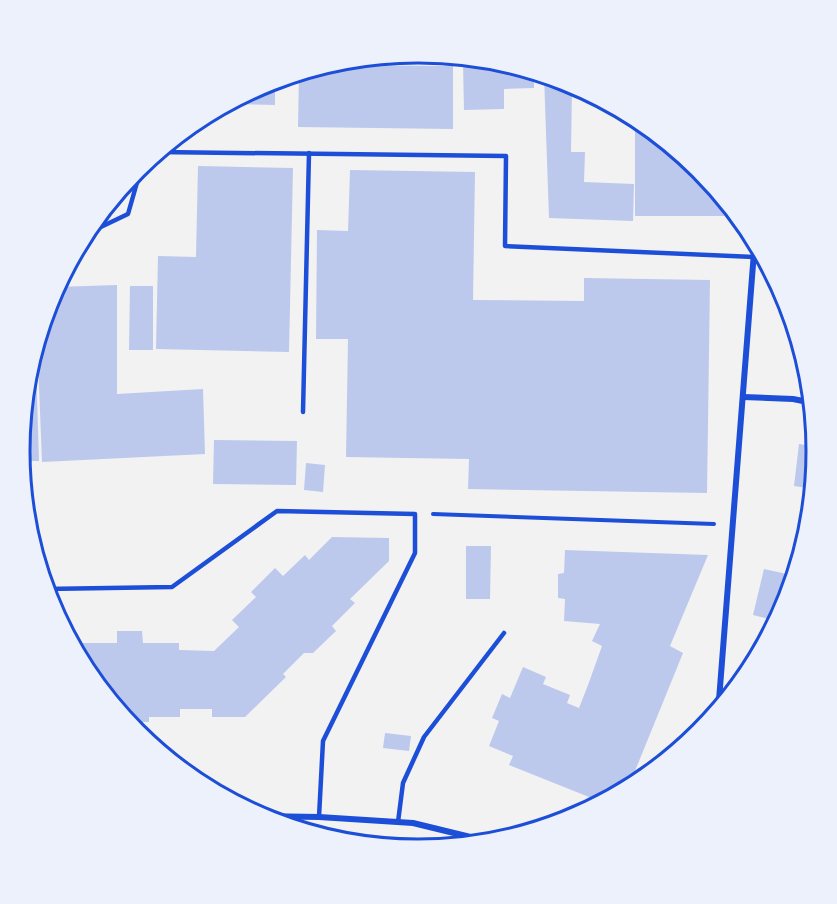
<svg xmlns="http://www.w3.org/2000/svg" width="837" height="904" font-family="'Alegreya Sans',sans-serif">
<rect width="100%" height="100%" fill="#f2f2f2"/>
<!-- building -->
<g fill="#bdc9ec">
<polygon points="497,61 534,72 534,88 504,89 504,109 464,110 463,62"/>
<polygon points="327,65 453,66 453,129 298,127 299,73"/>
<polygon points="544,75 577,86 572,86 571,152 585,152 584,182 634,184 633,221 549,218"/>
<polygon points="275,81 275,105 227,104 266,83"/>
<polygon points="635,118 701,170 733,210 733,216 635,216"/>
<polygon points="198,166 293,168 289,352 156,349 158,256 196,257"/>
<polygon points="350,170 475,172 473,300 584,301 584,278 710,280 707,493 468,489 469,459 346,457 348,339 316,339 317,230 348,231"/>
<polygon points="117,285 117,394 203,389 205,454 42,462 38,361 31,362 50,299 56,287"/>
<polygon points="130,286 153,286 153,350 129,350"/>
<polygon points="31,363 36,363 39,461 20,461 20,452 27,374"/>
<polygon points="214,440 297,441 296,485 213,484"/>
<polygon points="799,444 817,447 814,489 794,486"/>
<polygon points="306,463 325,465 323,492 304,490"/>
<polygon points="332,537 389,538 389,561 350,599 355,603 332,626 336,631 313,653 304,653 283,674 286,677 245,717 212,717 212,709 180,709 180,717 149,717 149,722 126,722 87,673 74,650 76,650 76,643 117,643 117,631 142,631 143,643 179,643 179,650 214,651 239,627 232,620 256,597 251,592 275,568 283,576 305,555 309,560"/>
<polygon points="466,546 491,546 490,599 466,599"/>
<polygon points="565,550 708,555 670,646 683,653 635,771 644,775 640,784 611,799 606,797 604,803 509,765 513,756 489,746 499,721 492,718 502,694 510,698 523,667 546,677 543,684 570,695 567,703 579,708 588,685 602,646 592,641 600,624 564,621 565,599 558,598 558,574 564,573"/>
<polygon points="764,569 796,576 787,605 778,621 753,615"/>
<polygon points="385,733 411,736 409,751 383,748"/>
</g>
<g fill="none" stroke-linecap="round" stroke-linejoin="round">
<!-- path -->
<polyline stroke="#1d4ed8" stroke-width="4" points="433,514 714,524"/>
<!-- service -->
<g stroke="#1d4ed8" stroke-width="4.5">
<polyline points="158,152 506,156 505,246 754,257"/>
<polyline points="84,235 128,214 142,165"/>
<polyline points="303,412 309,153"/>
<polyline points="45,589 172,587 277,511 415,514 415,553 323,741 319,817"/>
<polyline points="398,822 403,783 424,737 504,633"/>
</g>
<!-- minor -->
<g stroke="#1d4ed8" stroke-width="6">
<polyline points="743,397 793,399 813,403"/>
<polyline points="718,713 755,239"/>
<polyline points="257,816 319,817 413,823 495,843"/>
</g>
</g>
<!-- crop -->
<path d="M0 0H837V904H0ZM30 451a388 388 0 1 1 776 0a388 388 0 1 1-776 0Z" fill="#edf1fc" fill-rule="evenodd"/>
<path fill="none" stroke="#1d4ed8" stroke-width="3" d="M30 451a388 388 0 1 1 776 0a388 388 0 1 1-776 0Z"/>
</svg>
